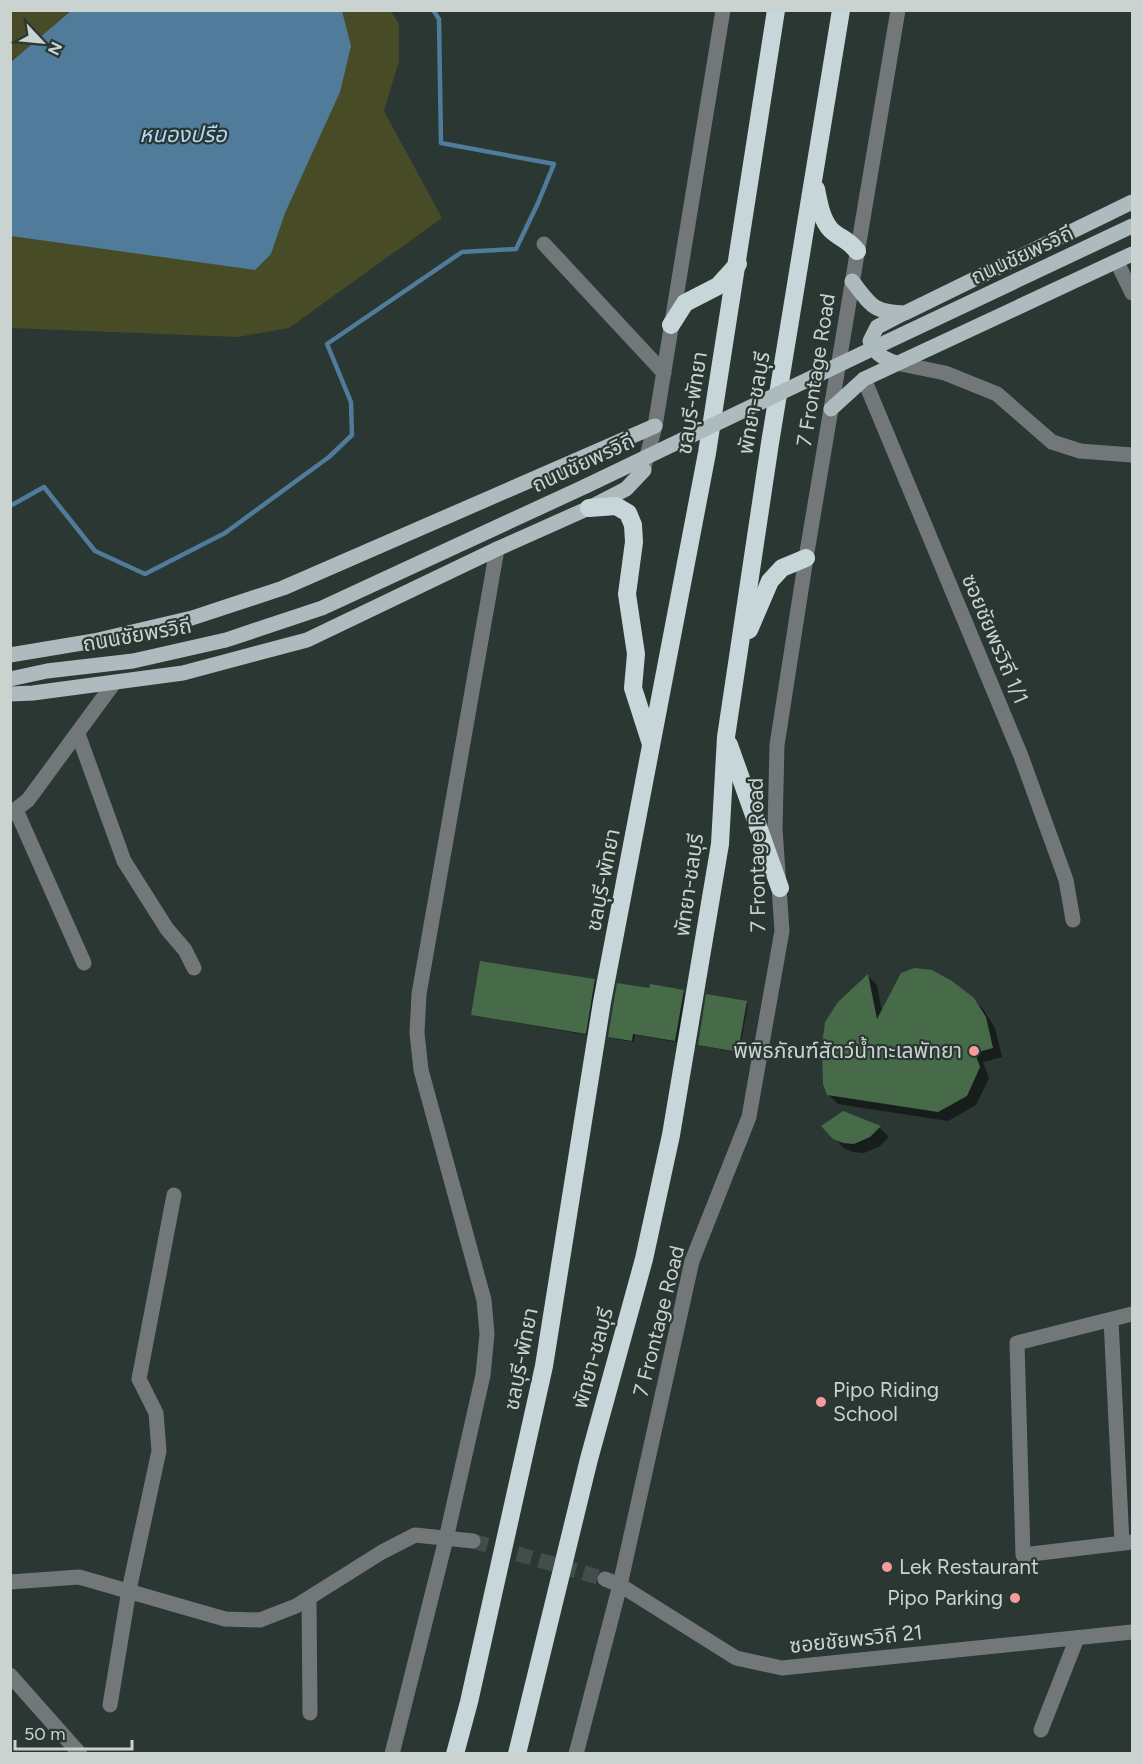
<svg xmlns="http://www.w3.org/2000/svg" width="1143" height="1764" font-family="Figtree,'Noto Sans Thai',sans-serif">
<rect width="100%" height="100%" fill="#2a3733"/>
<!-- green -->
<polygon fill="#474b26" points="11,11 391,11 399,24 399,61 384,111 442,218 289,328 238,337 11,328"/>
<!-- water -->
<polygon fill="#507b9a" points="72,10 342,11 351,46 340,92 285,213 271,254 255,270 11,236 11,62"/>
<!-- shadow -->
<g fill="#0007">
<polygon points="868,976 877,985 882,1012 973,999 983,1009 995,1028 1002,1057 983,1062 989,1078 976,1105 948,1121 838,1104 828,1094"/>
<polygon points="594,981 596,982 587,1035 472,1015"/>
<polygon points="650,990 683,992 685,993 677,1042 635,1035 634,1042 611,1038 609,1037"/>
<polygon points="746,1003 748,1004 739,1053 699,1045"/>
<polygon points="843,1113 880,1128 889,1137 880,1146 864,1153 853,1152 844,1148 823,1126"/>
</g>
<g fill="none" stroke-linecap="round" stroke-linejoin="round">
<!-- stream -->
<polyline stroke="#507b9a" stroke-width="4.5" points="10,506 44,487 95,551 145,574 225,533 329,457 352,435 351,402 327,344 462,252 516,249 538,203 554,164 441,143 439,19 433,10"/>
</g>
<!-- building -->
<g fill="#476b49">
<polygon points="480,961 595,979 586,1034 471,1015"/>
<polygon points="914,968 932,970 952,981 974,998 986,1017 993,1048 975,1053 980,1067 967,1096 938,1112 827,1095 823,1084 822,1046 825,1022 838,1002 868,974 877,1019 901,973"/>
<polygon points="617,983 649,988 650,984 684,990 675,1041 633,1034 632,1041 608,1037"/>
<polygon points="706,994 747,1001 738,1052 698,1045"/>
<polygon points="843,1111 881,1126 870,1137 854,1144 843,1143 833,1139 821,1126"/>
</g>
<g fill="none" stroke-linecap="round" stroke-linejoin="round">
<!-- minor-tunnel -->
<polyline stroke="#424e4b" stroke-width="15" stroke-dasharray="15 8" stroke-linecap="butt" points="473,1541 605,1579"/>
<!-- minor -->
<g stroke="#727879" stroke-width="15">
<polyline points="544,244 664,373"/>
<polyline points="1117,262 1132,293"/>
<polyline points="896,363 945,373 997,394 1052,442 1080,451 1132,455"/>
<polyline points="864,379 1021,756 1066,880 1073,920"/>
<polyline points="644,467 655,426 723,10"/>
<polyline points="78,734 124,861 167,929 185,950 194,968"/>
<polyline points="16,810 84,963"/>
<polyline points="10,814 28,800 114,683"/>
<polyline points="1132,1314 1017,1343 1023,1555 1132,1542"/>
<polyline points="1111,1320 1122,1543"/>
<polyline points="605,1579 620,1585 736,1658 782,1668 1132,1632"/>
<polyline points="10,1582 79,1577 225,1619 260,1620 296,1606 382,1552 415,1535 473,1541"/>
<polyline points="309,1599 310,1713"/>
<polyline points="10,1675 80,1754"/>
<polyline points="110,1705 129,1590 159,1451 156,1413 139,1379 174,1195"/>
<polyline points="1041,1730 1077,1638"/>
<polyline points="392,1754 446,1539 483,1375 487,1334 484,1300 421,1070 417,1033 419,994 497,549"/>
<polyline points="576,1754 620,1585 692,1261 749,1117 753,1094 782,931 775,829 777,745 806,558 898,10"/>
</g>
<!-- major -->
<g stroke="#aebbbe" stroke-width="15">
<path d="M852,281C872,306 872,312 905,313L1132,202"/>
<polyline points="878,346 1132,226"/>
<path d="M896,363C882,358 876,354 870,341L877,327L902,314"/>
<polyline points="831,409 864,379 1132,254"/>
<polyline points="10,655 94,641 192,618 283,588 655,426"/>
<polyline points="10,679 47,671 133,661 226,640 322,608 586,486"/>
<polyline points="10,694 33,693 183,673 307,640 497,549 589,508 626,489 644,470"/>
</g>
<!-- highway -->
<g stroke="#c6d6d9" stroke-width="18">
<path d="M816,189C819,203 821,219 831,230C839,238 848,239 857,251"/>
<polyline points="671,325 685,303 718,286 738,264"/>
<polyline points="589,508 616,506 628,513 633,525 634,542 627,594 636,654 633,688 651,744"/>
<polyline points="749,630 770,581 782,568 806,558"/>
<polyline points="729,745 780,888"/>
<polyline points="455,1754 469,1702 544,1366 602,1002 707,453 776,10"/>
<polyline points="517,1754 589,1459 644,1259 671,1135 720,844 726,737 770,443 841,10"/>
</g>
<!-- major-bridge -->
<polyline stroke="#aebbbe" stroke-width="15" points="586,486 878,346"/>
</g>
<!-- markers -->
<g fill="#f59b9d" stroke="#2a3733" stroke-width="2">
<circle cx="974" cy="1051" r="6"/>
<circle cx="821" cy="1402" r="6"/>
<circle cx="887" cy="1567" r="6"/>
<circle cx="1015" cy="1598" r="6"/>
</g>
<g text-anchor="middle" stroke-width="4.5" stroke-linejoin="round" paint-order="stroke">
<!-- street labels -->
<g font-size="21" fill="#cbd3d1" stroke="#2a3733">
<text transform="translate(1022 255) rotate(-25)" y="7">ถนนชัยพรวิถี</text>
<text transform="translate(816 370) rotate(-81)" y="7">7 Frontage Road</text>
<text transform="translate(692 403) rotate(-81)" y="7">ชลบุรี-พัทยา</text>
<text transform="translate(754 403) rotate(-80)" y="7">พัทยา-ชลบุรี</text>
<text transform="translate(583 463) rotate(-25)" y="7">ถนนชัยพรวิถี</text>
<text transform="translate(137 635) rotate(-10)" y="7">ถนนชัยพรวิถี</text>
<text transform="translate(995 639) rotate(67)" y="7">ซอยชัยพรวิถี 1/1</text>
<text transform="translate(757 855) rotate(-91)" y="7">7 Frontage Road</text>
<text transform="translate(603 880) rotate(-79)" y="7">ชลบุรี-พัทยา</text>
<text transform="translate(689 885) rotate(-82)" y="7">พัทยา-ชลบุรี</text>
<text transform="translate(659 1321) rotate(-76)" y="7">7 Frontage Road</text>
<text transform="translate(593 1358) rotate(-75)" y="7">พัทยา-ชลบุรี</text>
<text transform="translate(521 1359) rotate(-79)" y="7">ชลบุรี-พัทยา</text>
<text transform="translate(856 1639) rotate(-6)" y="7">ซอยชัยพรวิถี 21</text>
</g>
<!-- poi labels -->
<g font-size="21" fill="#cbd3d1" stroke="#2a3733" text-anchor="end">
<text x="962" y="1058">พิพิธภัณฑ์สัตว์น้ำทะเลพัทยา</text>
<text x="833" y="1397" text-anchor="start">Pipo Riding<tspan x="833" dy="24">School</tspan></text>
<text x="899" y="1574" text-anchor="start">Lek Restaurant</text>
<text x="1003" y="1605">Pipo Parking</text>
</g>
<!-- water labels -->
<g font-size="22" font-style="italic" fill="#b0d7f5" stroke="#2a3733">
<text x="183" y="142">หนองปรือ</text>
</g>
</g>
<!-- border -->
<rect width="1143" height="1764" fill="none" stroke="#cbd3d1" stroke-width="24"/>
<!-- north arrow -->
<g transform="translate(42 42) rotate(116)" stroke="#2a3733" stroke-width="4.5" paint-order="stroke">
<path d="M0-4.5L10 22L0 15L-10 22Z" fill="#cbd3d1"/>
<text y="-9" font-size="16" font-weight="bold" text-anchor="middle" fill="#cbd3d1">N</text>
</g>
<!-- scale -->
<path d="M15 1740v9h117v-9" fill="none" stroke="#cbd3d1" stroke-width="3"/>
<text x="24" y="1740" font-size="18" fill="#cbd3d1" stroke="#2a3733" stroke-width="4.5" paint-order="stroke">50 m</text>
</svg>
